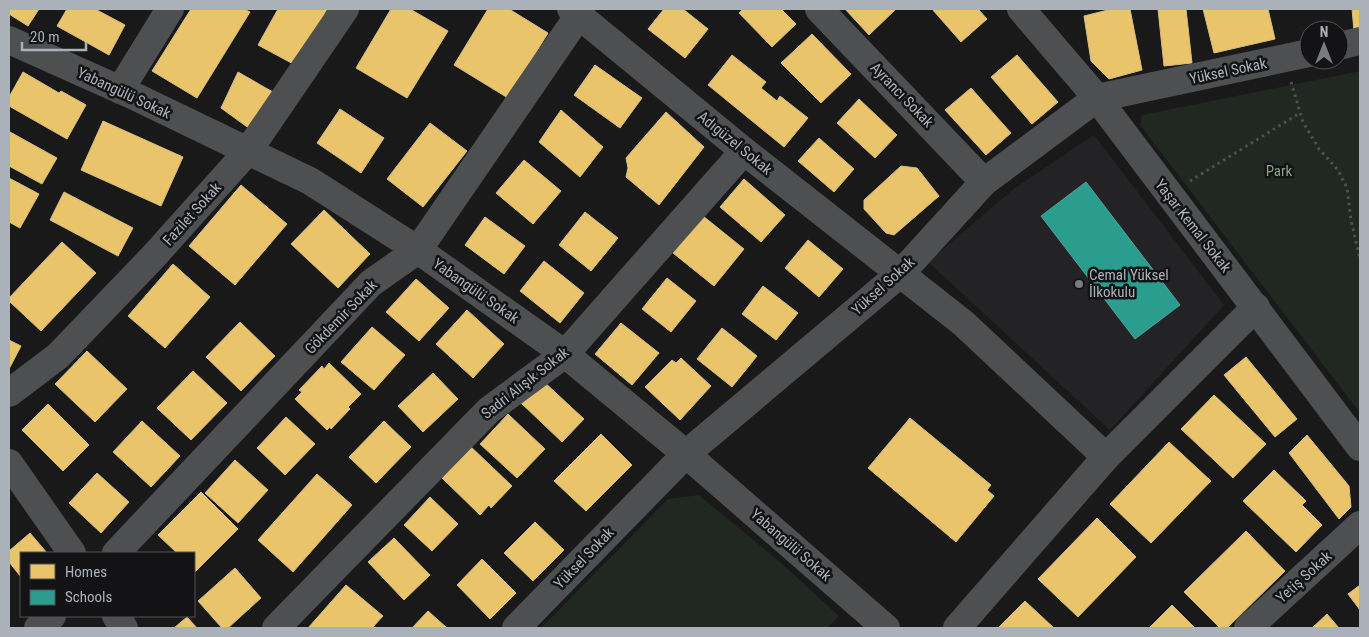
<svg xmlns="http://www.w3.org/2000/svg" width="1369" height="637" font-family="'Roboto Condensed',sans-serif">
<rect width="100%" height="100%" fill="#191919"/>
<!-- built -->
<polygon fill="#232325" points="1094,135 1224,305 1110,430 928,262 1015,188"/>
<!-- green -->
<g fill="#212721">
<polygon points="1360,71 1360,413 1140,125 1142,115"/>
<polygon points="699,495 780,562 839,616 827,628 541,628 668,499"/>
</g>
<!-- homes -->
<g fill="#e9c46a" stroke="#d6be82">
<polygon points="9,9 39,9 28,26 9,14"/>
<polygon points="67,9 95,9 125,25 109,55 57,26"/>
<polygon points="191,9 244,9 250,12 197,98 152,71"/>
<polygon points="278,9 327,9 297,66 258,45"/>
<polygon points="391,9 410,9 448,31 407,98 356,68"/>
<polygon points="488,9 509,9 548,33 508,98 454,65"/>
<polygon points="664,9 683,9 708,29 685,58 648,29"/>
<polygon points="743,9 781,9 796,24 772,47 739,13"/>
<polygon points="845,9 896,9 869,35"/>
<polygon points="932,9 978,9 987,19 961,42"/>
<polygon points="1112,9 1130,9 1142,70 1109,79 1091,61 1084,16"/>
<polygon points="1158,9 1186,9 1192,63 1164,66"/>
<polygon points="1203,9 1268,9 1275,39 1214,53"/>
<polygon points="1352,9 1360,9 1360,30 1354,31"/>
<polygon points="812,34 851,74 821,103 781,63"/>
<polygon points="732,55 766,82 761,88 777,101 780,96 808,118 784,147 708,85"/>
<polygon points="1017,55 1058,102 1032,124 991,77"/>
<polygon points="595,65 642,98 620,128 574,95"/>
<polygon points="23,72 59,93 61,91 86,105 67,139 9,106 9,97"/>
<polygon points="238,72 278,95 250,129 221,108"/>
<polygon points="971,88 1011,133 986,155 945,110"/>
<polygon points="859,99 897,135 875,158 837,123"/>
<polygon points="340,109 384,138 361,173 317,143"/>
<polygon points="561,110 603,147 580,177 539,142"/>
<polygon points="666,112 704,147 659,205 626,177 628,168 626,158"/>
<polygon points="103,121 183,157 161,206 81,170"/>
<polygon points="430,123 467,151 423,207 387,179"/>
<polygon points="10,132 57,158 42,184 9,166"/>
<polygon points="819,138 854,169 834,192 798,161"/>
<polygon points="524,160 561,191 533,224 496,193"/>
<polygon points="901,166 917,168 939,196 894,235 886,233 864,209 864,200"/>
<polygon points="9,178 39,194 20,228 9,222"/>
<polygon points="744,179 785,215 761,242 720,207"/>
<polygon points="241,185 287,224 235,285 189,246"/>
<polygon points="64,192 133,228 118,256 50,220"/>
<polygon points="324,210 370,254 338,288 291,244"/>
<polygon points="585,212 618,238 591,271 559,245"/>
<polygon points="703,216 744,249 714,286 673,253 683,241 681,239"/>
<polygon points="485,217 525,246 504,274 465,245"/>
<polygon points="808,240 843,269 819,297 785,268"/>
<polygon points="62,242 96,273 41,331 9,301 9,298"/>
<polygon points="544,261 584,293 560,323 520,291"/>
<polygon points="173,264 210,297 165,348 128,316"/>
<polygon points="667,278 696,301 671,332 642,309"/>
<polygon points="416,279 449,308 419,341 386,312"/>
<polygon points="763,286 798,313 776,340 742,314"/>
<polygon points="467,310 504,344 473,378 436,344"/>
<polygon points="240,322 275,356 241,391 206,357"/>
<polygon points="621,323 659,353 632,385 595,354"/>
<polygon points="372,327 405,355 374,390 341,362"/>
<polygon points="722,328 757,356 732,387 697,359"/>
<polygon points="9,340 21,346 9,369"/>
<polygon points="87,351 127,389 95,422 55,384"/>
<polygon points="1246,357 1297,419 1275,437 1224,375"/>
<polygon points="681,358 711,386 680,420 645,387 672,360 676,363"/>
<polygon points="329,363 361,394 348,407 350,409 331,429 330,427 327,430 295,399 302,392 299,390 322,366 324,369"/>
<polygon points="193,371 227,403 191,440 157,408"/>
<polygon points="433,373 458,399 423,432 398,406"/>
<polygon points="542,380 584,419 562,442 521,403"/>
<polygon points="1214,395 1266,444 1233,478 1181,429"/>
<polygon points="48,404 89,445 63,471 22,430"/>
<polygon points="508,414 545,449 517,478 480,444"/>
<polygon points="286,417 315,444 285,475 257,448"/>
<polygon points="910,418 991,485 987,490 994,496 956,542 868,468"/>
<polygon points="142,421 180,456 151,487 113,452"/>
<polygon points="384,421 411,447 376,483 349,457"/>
<polygon points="601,434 632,465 586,511 554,481"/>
<polygon points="1307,435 1349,486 1351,507 1339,519 1289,453"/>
<polygon points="1169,442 1211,481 1151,543 1110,504"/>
<polygon points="469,445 512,486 491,508 489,505 480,515 442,478"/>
<polygon points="235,460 268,490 238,523 205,493"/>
<polygon points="1274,470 1306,501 1302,505 1322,525 1296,552 1243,501"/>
<polygon points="97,473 129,502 101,533 69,503"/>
<polygon points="317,474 352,505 293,572 258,540"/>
<polygon points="201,492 238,529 195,572 194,553 177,553 158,535"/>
<polygon points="430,497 458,524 432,551 404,525"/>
<polygon points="1097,518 1136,557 1078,617 1038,579"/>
<polygon points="535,522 564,550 533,581 504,553"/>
<polygon points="1246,531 1285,571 1227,628 1220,628 1184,592"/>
<polygon points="30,533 47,553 21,553 21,577 9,562 9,551"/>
<polygon points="394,538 430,575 404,600 368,562"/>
<polygon points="482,559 516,593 490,619 457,585"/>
<polygon points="235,568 261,598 228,628 222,628 198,601"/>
<polygon points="346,585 383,616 372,628 308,628"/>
<polygon points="1360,585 1360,610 1348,594"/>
<polygon points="1025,601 1054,628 998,628"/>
<polygon points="1172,605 1195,628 1149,628"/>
<polygon points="428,611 447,628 412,628"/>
<polygon points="1327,614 1339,628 1312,628"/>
<polygon points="187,617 197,628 174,628"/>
</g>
<!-- schools -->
<polygon fill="#2a9d8f" stroke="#51a39c" points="1086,182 1180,305 1135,339 1041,216"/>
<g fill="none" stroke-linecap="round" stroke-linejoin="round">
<!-- path -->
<g stroke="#4f5053" stroke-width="3" stroke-dasharray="2.5 4" stroke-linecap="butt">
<polyline points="1291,82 1303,122 1319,149 1338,170 1347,188 1351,220 1360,259"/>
<polyline points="1190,181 1300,113"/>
</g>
<!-- minor -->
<g stroke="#4d4f51" stroke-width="28">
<polyline points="571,9 744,151 963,323 1106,457"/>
<polyline points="819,9 984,182"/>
<polyline points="1021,9 1097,98 1360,447"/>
<polyline points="9,40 132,95 310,181 418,250 565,354 686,454 886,628"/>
<polyline points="1339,46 1360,41"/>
<polyline points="120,90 170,9"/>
<polyline points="9,393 58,356 153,257 248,151 345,9"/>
<polyline points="9,463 72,553"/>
<polyline points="116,553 371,283 418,250 579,15"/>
<polyline points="116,616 124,628"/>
<polyline points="38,628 52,616"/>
<polyline points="276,628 489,410 565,354 744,151"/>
<polyline points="516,628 686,454 901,273 984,182 1097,98 1309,53"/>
<polyline points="957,628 1106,457 1256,307"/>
<polyline points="1248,628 1360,525"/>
</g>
</g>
<!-- markers -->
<circle fill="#787c81" stroke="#131315" stroke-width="2" cx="1079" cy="284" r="5"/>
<g text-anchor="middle" stroke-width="5" stroke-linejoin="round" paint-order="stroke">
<!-- street labels -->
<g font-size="15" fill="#abb1b9" stroke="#131315">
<text transform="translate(1228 71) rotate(-12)" y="5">Yüksel Sokak</text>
<text transform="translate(124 93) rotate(25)" y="5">Yabangülü Sokak</text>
<text transform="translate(902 95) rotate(46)" y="5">Ayrancı Sokak</text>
<text transform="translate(735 143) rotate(39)" y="5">Adıgüzel Sokak</text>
<text transform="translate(192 214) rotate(-48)" y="5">Fazilet Sokak</text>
<text transform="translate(1193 226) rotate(52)" y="5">Yaşar Kemal Sokak</text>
<text transform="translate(883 286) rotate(-42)" y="5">Yüksel Sokak</text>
<text transform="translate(476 291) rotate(35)" y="5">Yabangülü Sokak</text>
<text transform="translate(341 317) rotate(-46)" y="5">Gökdemir Sokak</text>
<text transform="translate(525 383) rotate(-38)" y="5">Sadri Alışık Sokak</text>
<text transform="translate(791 545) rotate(41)" y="5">Yabangülü Sokak</text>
<text transform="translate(584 558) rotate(-46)" y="5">Yüksel Sokak</text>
<text transform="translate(1304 577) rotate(-42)" y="5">Yetiş Sokak</text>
</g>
<!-- park labels -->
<g font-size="15" fill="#86a283" stroke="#131315">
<text x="1279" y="176">Park</text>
</g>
<!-- poi labels -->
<g font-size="15" fill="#abb1b9" stroke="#131315" text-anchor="start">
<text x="1089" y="280">Cemal Yüksel<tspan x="1089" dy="17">İlkokulu</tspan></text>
</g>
</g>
<!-- border -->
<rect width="1369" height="637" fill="none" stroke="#abb1b9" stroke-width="20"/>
<!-- legend -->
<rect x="20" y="552" width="175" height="65" fill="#131315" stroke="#505257"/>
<rect x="30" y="564" width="25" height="15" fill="#e9c46a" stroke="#505257"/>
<text x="65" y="577" font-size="15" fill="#abb1b9">Homes</text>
<rect x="30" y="590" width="25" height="15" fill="#2a9d8f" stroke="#505257"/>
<text x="65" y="602" font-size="15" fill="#abb1b9">Schools</text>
<!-- north arrow -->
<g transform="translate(1324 45)"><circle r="24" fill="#131315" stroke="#505257"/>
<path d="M0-4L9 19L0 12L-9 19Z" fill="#787c81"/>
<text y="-8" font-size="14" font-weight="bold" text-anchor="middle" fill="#abb1b9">N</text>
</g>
<!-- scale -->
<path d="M22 42v8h64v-8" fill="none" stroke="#abb1b9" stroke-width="2.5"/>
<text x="30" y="42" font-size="15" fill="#abb1b9" stroke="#131315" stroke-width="4" paint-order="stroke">20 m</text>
</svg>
